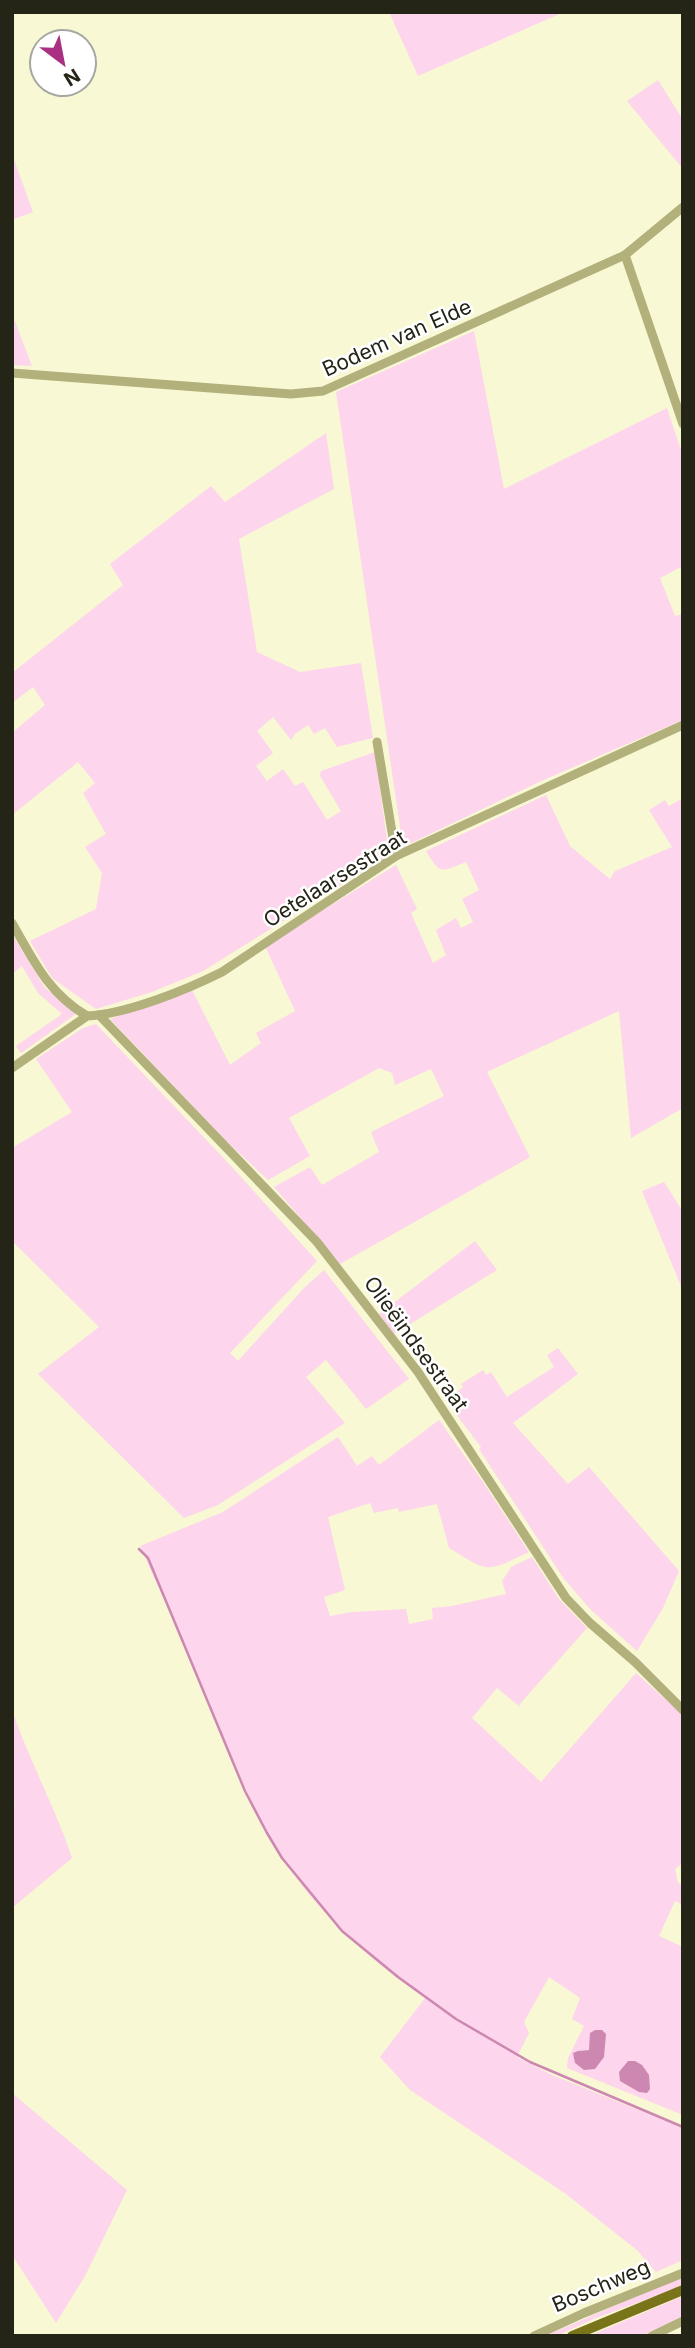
<svg xmlns="http://www.w3.org/2000/svg" width="695" height="2348" font-family="Inter,sans-serif">
<rect width="100%" height="100%" fill="#f8f8d5"/>
<!-- green -->
<g fill="#fdd5ec" fill-rule="evenodd">
<polygon points="389,12 564,12 418,76"/>
<polygon points="658,80 683,120 683,132 680,134 683,138 683,169 627,101"/>
<polygon points="12,154 33,212 12,220"/>
<polygon points="12,313 13,316 32,366 12,365"/>
<polygon points="474,331 504,489 667,408 683,456 683,566 660,578 675,616 683,614 683,720 539,782 403,847 336,392"/>
<polygon points="326,433 334,489 239,539 257,652 300,672 361,663 373,738 337,747 325,728 314,734 308,725 295,734 291,740 273,717 257,731 273,753 256,766 267,781 283,769 295,786 303,782 327,820 341,811 320,776 321,771 375,752 389,855 203,971 152,992 96,1009 52,978 30,941 96,909 102,873 85,847 106,834 83,793 95,783 78,762 12,815 12,733 45,705 33,687 12,703 12,673 123,585 110,564 211,486 225,502"/>
<path d="M546,795L570,846L610,879L615,871L672,847L649,810L665,800L669,806L683,798V1108L631,1138L619,1011L487,1072L530,1157L340,1264L274,1187L310,1167L322,1185L379,1152L371,1132L444,1096L431,1069L395,1085L392,1073L379,1068L289,1118L310,1156L268,1180L226,1141L110,1019L192,990L230,1065L261,1043L256,1033L295,1011L265,946L396,865L417,909L411,913L433,963L446,955L436,930L456,918L461,928L473,922L462,899L479,890L466,862C441,872 440,875 426,851Z"/>
<polygon points="12,934 45,988 72,1007 76,1014 21,1053 16,1046 62,1014 38,993 22,966 12,974"/>
<polygon points="96,1024 231,1166 317,1261 230,1353 238,1361 305,1287 324,1270 409,1379 366,1409 326,1360 306,1377 345,1423 218,1505 184,1518 38,1374 99,1327 12,1241 12,1148 72,1112 36,1059 83,1028"/>
<polygon points="664,1182 683,1212 683,1291 642,1191"/>
<polygon points="475,1241 497,1270 394,1334 379,1314"/>
<polygon points="558,1348 578,1374 513,1423 568,1484 589,1467 679,1571 663,1608 637,1651 591,1610 564,1579 479,1449 481,1447 449,1405 451,1397 463,1387 461,1384 483,1370 486,1375 491,1372 507,1397 554,1367 547,1355"/>
<path d="M439,1420L481,1479L529,1552C485,1573 490,1573 449,1548L437,1504L399,1512L398,1508L374,1513L370,1503L328,1517L345,1590L324,1597L330,1616L352,1612L406,1609L409,1624L433,1619L432,1608L452,1606L506,1594L502,1581L511,1567L532,1557L559,1599L587,1628L519,1705L520,1707L497,1688L472,1718L541,1782L636,1673L683,1715V1863L675,1869L678,1883L683,1885V1905L675,1901L659,1936L683,1947V2115L567,2068L568,2058L584,2026L572,2019L580,1998L549,1977L524,2022L529,2033L517,2057L552,2075L683,2128V2260L656,2272L638,2251L566,2194L410,2090L380,2057L425,1998C364,1956 307,1903 270,1838C248,1798 231,1754 212,1712L210,1703L140,1546L223,1512L338,1437L357,1466L372,1456L379,1465ZM595,2030L604,2031L605,2047L584,2070L575,2063L583,2050L586,2051L590,2049V2033Z"/>
<path d="M12,1710C29,1760 55,1807 72,1858L12,1908V1808L20,1803L12,1807Z"/>
<polygon points="12,2093 127,2190 85,2276 56,2323 12,2255"/>
<polygon points="683,2276 683,2286 596,2318 557,2336 545,2336"/>
<polygon points="683,2296 683,2316 642,2336 589,2336"/>
</g>
<!-- water -->
<g fill="#cc88b1">
<polygon points="595,2030 602,2030 606,2034 604,2057 595,2069 584,2070 575,2063 573,2053 578,2051 589,2050 590,2033"/>
<polygon points="628,2061 635,2061 642,2065 649,2075 650,2089 647,2093 639,2092 620,2081 619,2072"/>
</g>
<g fill="none" stroke-linecap="round" stroke-linejoin="round">
<!-- stream -->
<polyline stroke="#cc88b1" stroke-width="2.5" points="139,1549 148,1558 245,1791 267,1833 282,1858 342,1931 398,1977 456,2019 530,2062 683,2127"/>
<!-- minor -->
<g stroke="#b2b07b" stroke-width="9">
<polyline points="625,255 683,424"/>
<polyline points="12,373 291,394 323,391 625,255 683,207"/>
<polyline points="377,742 396,856"/>
<path d="M12,923C34,961 48,993 87,1016"/>
<polyline points="99,1015 317,1242 418,1372 566,1598 590,1623 635,1662 683,1710"/>
<path d="M12,1068L87,1016C127,1014 186,990 222,972L396,856L683,725"/>
<polyline points="534,2336 584,2313 683,2273"/>
<polyline points="652,2336 683,2321"/>
</g>
<!-- major -->
<polyline stroke="#797419" stroke-width="10" points="572,2336 683,2290"/>
</g>
<g text-anchor="middle" stroke-width="5" stroke-linejoin="round" paint-order="stroke">
<!-- street labels -->
<g font-size="21" fill="#242417" stroke="#fff">
<text transform="translate(397 338) rotate(-24)" y="7">Bodem van Elde</text>
<text transform="translate(335 879) rotate(-32)" y="7">Oetelaarsestraat</text>
<text transform="translate(416 1344) rotate(54)" y="7">Olieëindsestraat</text>
<text transform="translate(601 2286) rotate(-23)" y="7">Boschweg</text>
</g>
</g>
<!-- border -->
<rect width="695" height="2348" fill="none" stroke="#242417" stroke-width="28"/>
<!-- north arrow -->
<g transform="translate(63 63) rotate(148)"><circle r="33" fill="#ffffff" stroke="#a7a7a2" stroke-width="2"/>
<path d="M0-5L12 26L0 18L-12 26Z" fill="#aa3084"/>
<text y="-10" font-size="19" font-weight="bold" text-anchor="middle" fill="#242417">N</text>
</g>
</svg>
